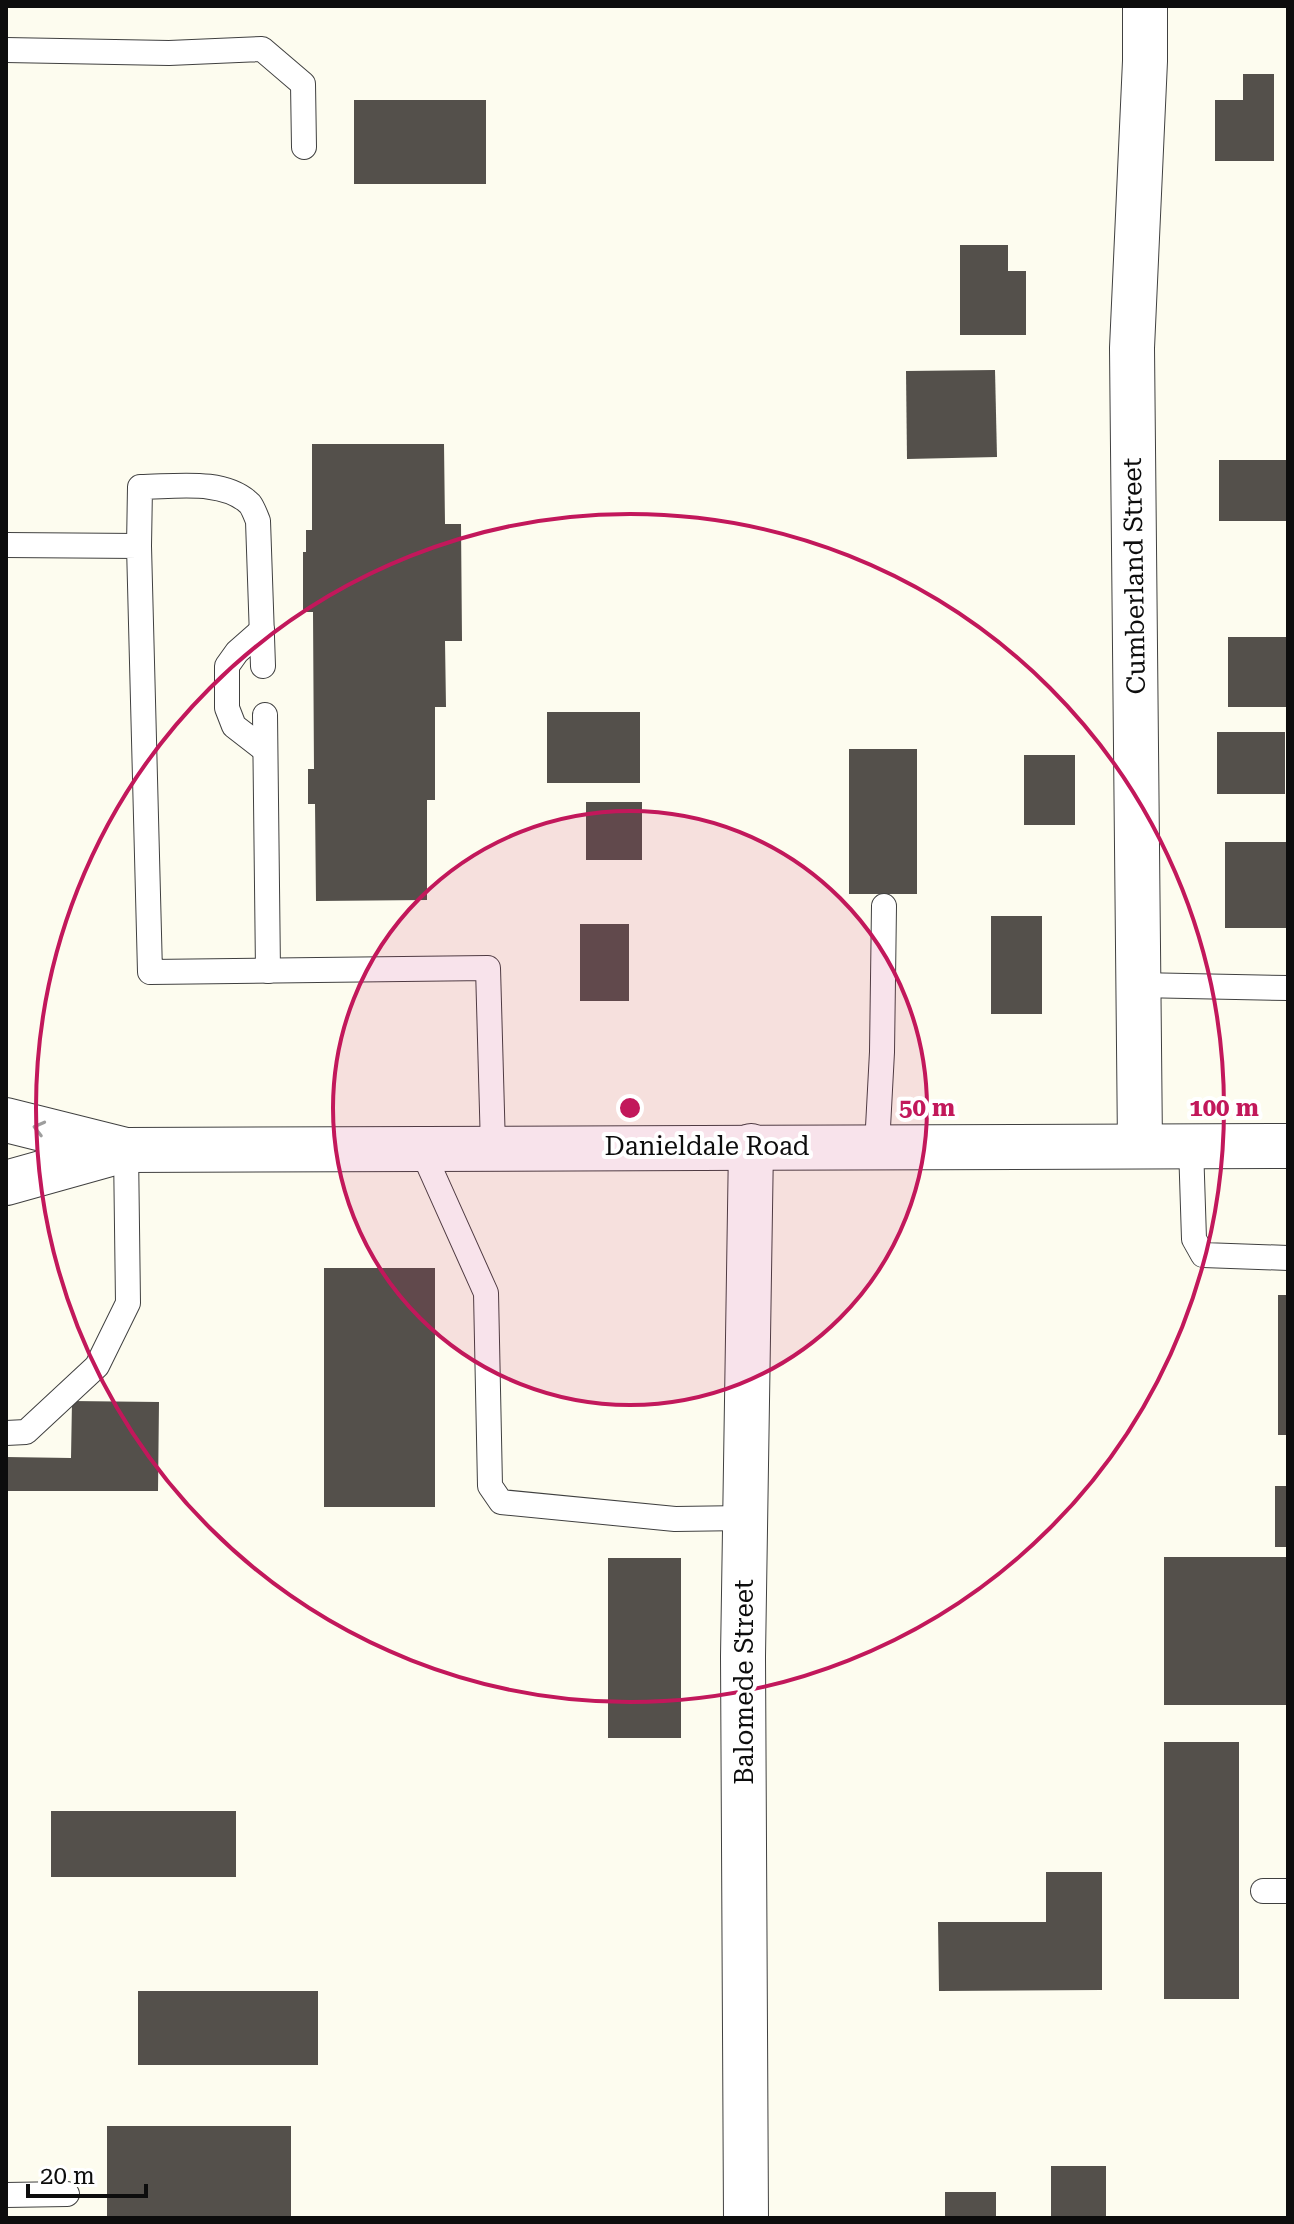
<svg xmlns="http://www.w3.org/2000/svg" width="1294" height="2224" font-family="'Roboto Serif',serif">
<rect width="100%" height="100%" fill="#fdfcef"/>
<!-- building -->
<g fill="#54504b">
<polygon points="1243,74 1274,74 1274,161 1215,161 1215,100 1243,100"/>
<rect x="354" y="100" width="132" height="84"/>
<polygon points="960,245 1008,245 1008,271 1026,271 1026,335 960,335"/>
<polygon points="995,370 997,457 907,459 906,371"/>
<polygon points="312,444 444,444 445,524 461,524 462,641 445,641 446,707 435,707 435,800 427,800 427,900 316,901 315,804 308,804 308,769 314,769 313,612 303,612 303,552 306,552 306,530 312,530"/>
<rect x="1219" y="460" width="69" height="61"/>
<rect x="1228" y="637" width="60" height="70"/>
<rect x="547" y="712" width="93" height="71"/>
<rect x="1217" y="732" width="68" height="62"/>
<rect x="849" y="749" width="68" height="145"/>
<rect x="1024" y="755" width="51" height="70"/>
<rect x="586" y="802" width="56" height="58"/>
<rect x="1225" y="842" width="63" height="86"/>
<rect x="991" y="916" width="51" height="98"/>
<rect x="580" y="924" width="49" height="77"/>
<rect x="324" y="1268" width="111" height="239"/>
<rect x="1278" y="1295" width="10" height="140"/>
<polygon points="72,1401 159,1402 158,1491 6,1491 6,1457 71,1458"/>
<rect x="1275" y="1486" width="13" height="61"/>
<rect x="1164" y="1557" width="124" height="148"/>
<rect x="608" y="1558" width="73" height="180"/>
<rect x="1164" y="1742" width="75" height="257"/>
<rect x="51" y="1811" width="185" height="66"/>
<polygon points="1046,1872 1102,1872 1102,1990 939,1991 938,1922 1046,1922"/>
<rect x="138" y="1991" width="180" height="74"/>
<rect x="107" y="2126" width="184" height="92"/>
<rect x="1051" y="2166" width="55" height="52"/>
<rect x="945" y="2192" width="51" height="26"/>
</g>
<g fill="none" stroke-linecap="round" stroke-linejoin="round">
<defs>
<g id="service">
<polyline points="6,50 169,53 262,49 303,84 304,147"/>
<polyline points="6,545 139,546 150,972 488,968 493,1147"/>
<path d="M139,546L140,487C173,487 224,478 250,504C253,508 256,516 258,521L263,666"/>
<polyline points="262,630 237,652 227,666 227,708 234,726 265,750"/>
<polyline points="265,715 268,971"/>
<polyline points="1138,985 1288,988"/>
<polyline points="877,1146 882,1052 884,906"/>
<polyline points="1191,1146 1194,1239 1203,1255 1288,1258"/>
<polyline points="421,1148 486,1293 490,1486 501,1502 675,1519 745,1518"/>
<polyline points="6,1433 26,1432 97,1366 128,1303 126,1150"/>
<polyline points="1263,1891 1288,1891"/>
<polyline points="6,2195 67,2194"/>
</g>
<g id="minor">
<polyline points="1140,1146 1132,348 1145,61 1145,6"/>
<polyline points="746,2218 743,1657 751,1146"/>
</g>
<g id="tertiary">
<polyline points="6,1120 126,1150 1288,1146"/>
<polyline points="6,1183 124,1150"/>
</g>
</defs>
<!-- service casing -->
<use href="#service" stroke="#404040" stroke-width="26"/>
<!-- minor casing -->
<use href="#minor" stroke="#404040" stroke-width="46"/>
<!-- tertiary casing -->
<use href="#tertiary" stroke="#404040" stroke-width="46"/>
<!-- service -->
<use href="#service" stroke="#fff" stroke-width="24"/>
<!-- minor -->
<use href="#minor" stroke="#fff" stroke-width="44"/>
<!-- tertiary -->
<use href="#tertiary" stroke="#fff" stroke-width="44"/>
</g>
<!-- one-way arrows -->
<defs><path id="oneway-chevron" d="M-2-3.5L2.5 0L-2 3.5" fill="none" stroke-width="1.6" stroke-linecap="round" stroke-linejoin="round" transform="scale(2)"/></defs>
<use stroke="#9e9e9e" href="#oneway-chevron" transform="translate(39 1128) rotate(-166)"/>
<!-- distance rings -->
<circle cx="630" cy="1108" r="297" fill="#c2185b" fill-opacity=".12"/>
<g fill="none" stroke="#c2185b" stroke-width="4">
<circle cx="630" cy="1108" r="297"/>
<circle cx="630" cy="1108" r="594"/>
</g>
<g text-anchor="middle" stroke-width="8" stroke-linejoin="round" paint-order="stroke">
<!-- street labels -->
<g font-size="26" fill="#0d0d0d" stroke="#fff">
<text transform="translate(1134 576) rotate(-91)" y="9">Cumberland Street</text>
<text x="707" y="1155">Danieldale Road</text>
<text transform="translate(744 1682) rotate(-90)" y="9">Balomede Street</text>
</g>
</g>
<circle cx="630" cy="1108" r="12" fill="#c2185b" stroke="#fff" stroke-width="4"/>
<g font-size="24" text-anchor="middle" font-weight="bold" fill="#c2185b" stroke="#fff" stroke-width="8" stroke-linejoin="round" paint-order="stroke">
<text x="927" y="1116">50 m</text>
<text x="1224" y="1116">100 m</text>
</g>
<!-- border -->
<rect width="1294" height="2224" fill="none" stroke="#0d0d0d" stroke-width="16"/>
<!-- scale -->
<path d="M28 2184v12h118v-12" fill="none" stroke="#0d0d0d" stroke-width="4"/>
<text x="40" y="2184" font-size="24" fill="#0d0d0d" stroke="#ffffff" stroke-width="6" paint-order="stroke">20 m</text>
</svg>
